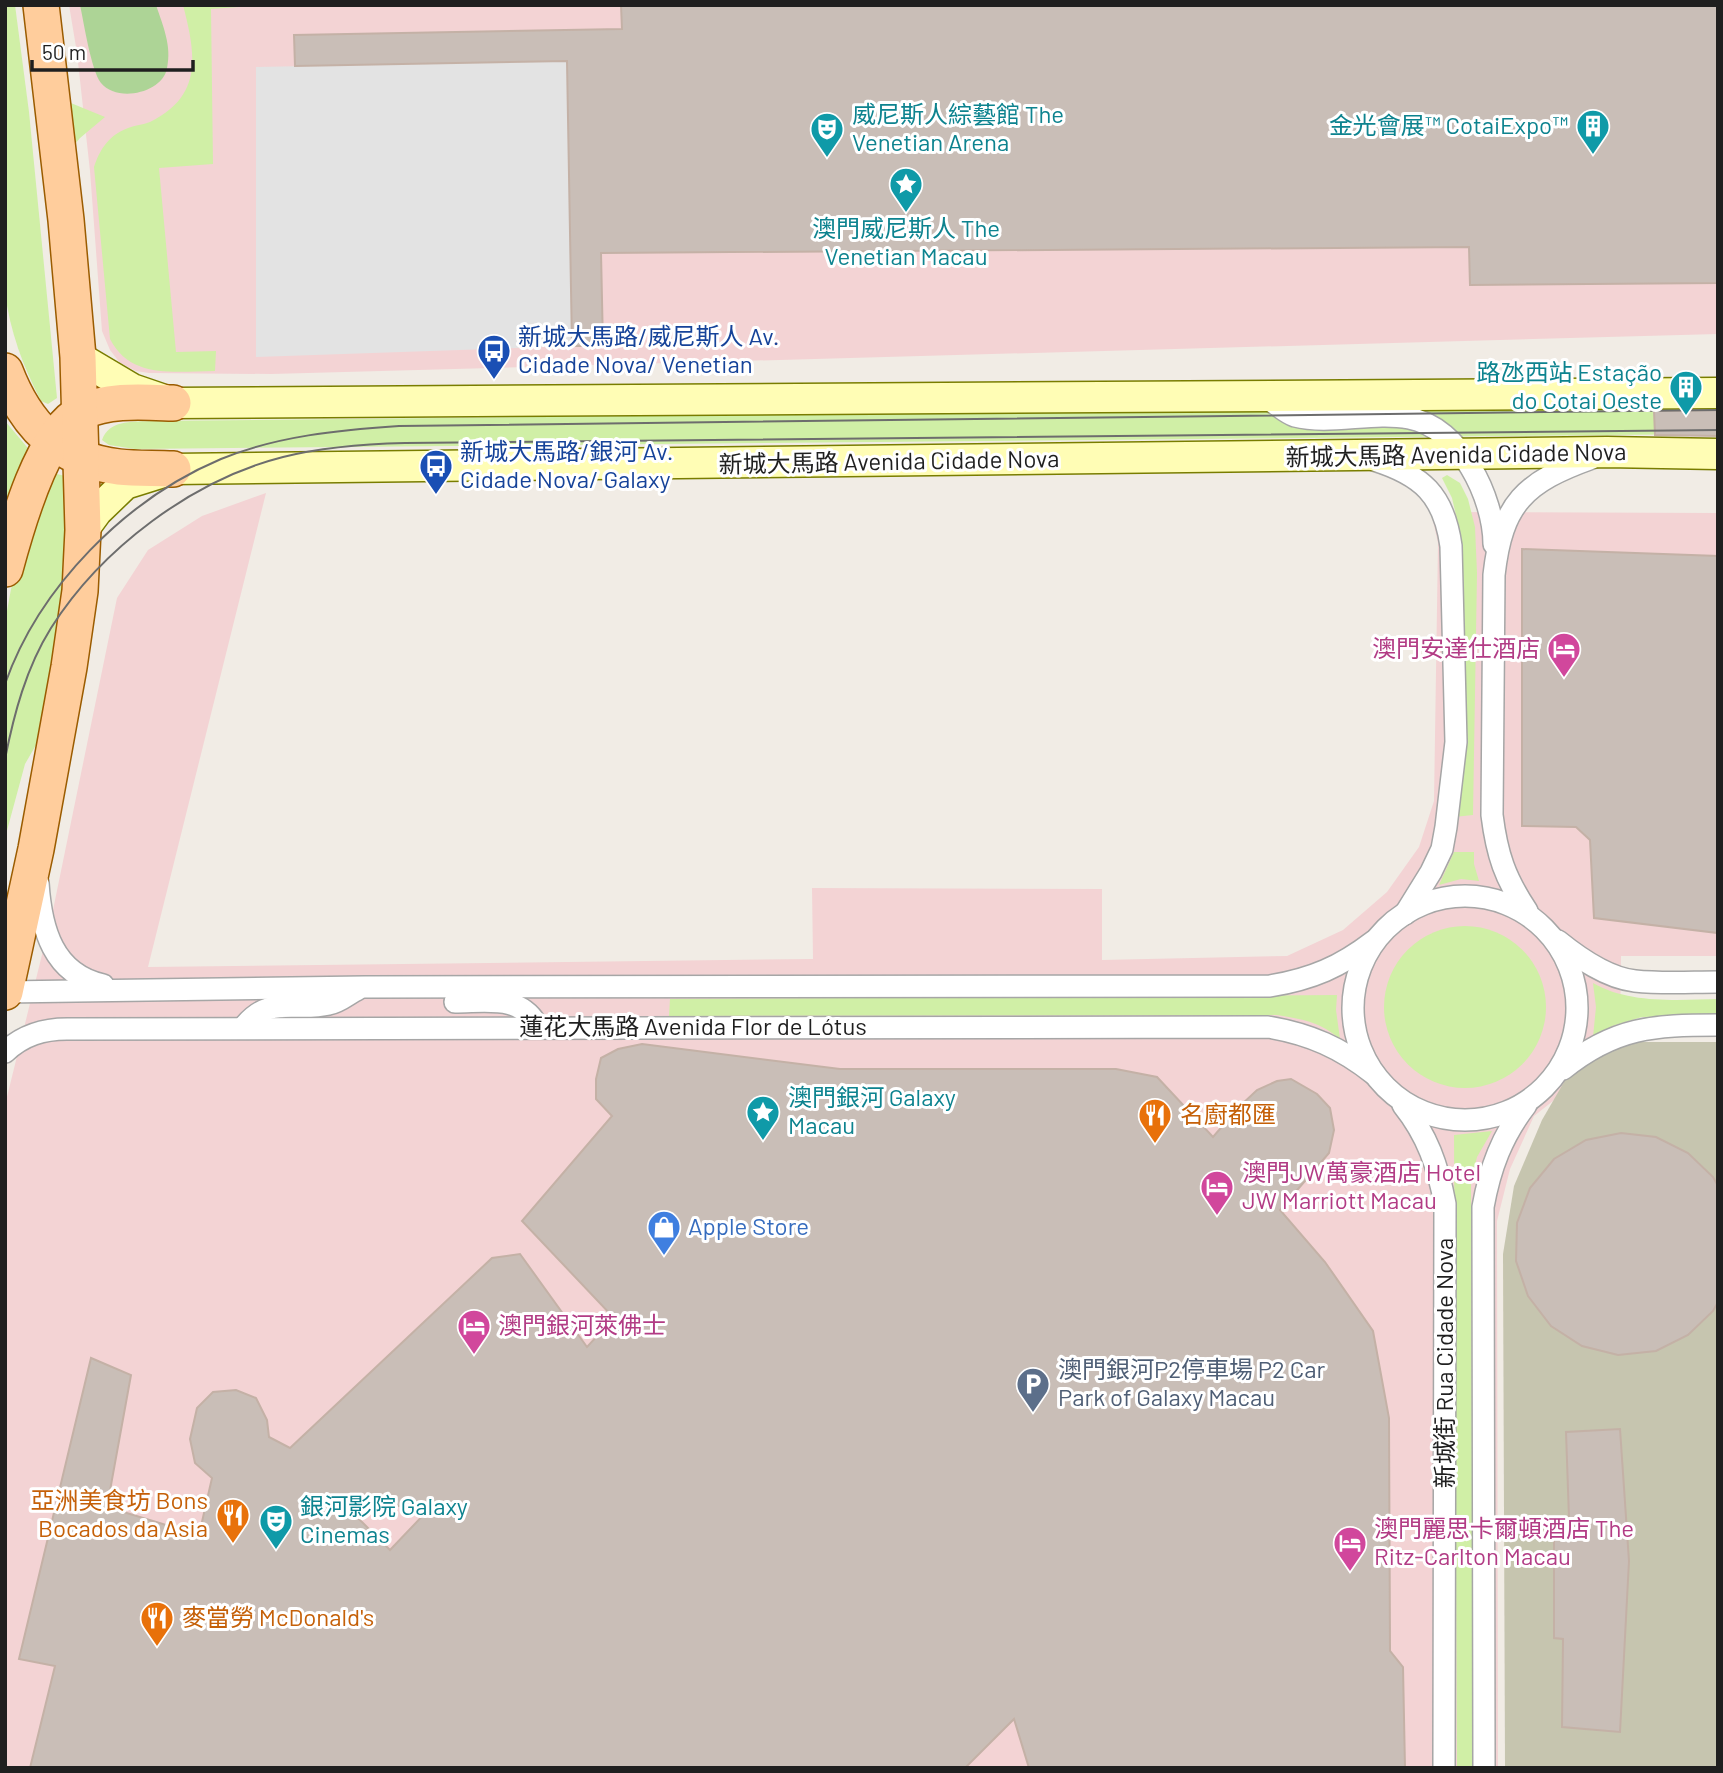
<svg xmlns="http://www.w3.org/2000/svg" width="1723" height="1773" font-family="Barlow,'Noto Sans SC',sans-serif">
<rect width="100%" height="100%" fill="#f1ece5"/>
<!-- commercial -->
<g fill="#f3d3d4">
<polygon points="69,5 1718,5 1718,334 271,374 149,373 136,371 120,363 110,350 102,331 90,171 77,53"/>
<polygon points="266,493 148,967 813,959 812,888 1102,889 1102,960 1287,956 1343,930 1387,892 1419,847 1434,801 1438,543 1431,512 1718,513 1718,956 1621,956 1620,1048 1534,1116 1510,1169 1497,1221 1498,1768 5,1768 5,1105 53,910 117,598 148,550 202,516"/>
</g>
<!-- construction -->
<polygon fill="#c6c5af" points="1640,1042 1718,1042 1718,1768 1505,1768 1503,1254 1514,1186 1542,1120 1578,1058"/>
<!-- grass -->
<g fill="#d0efa6">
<path d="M5,5H15L29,112L57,398L48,404L41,401C23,366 10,332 5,292Z"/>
<path d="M183,5H267L211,9L213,164L159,168L176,352L216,351L215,371C176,371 131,380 110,339L94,167C100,149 109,135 128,128C135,125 143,125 150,122C203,96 196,55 183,5Z"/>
<polygon points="61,99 105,117 80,138 69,151"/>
<path d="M1718,405V434L135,449L109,445L102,440C109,420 131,422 149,421Z"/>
<polygon points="5,421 32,453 5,522"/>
<polygon points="57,474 65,476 71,552 47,726 25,764 5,838 5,622 11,589 40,501 49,479"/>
<polygon points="1447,475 1460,483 1468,499 1475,527 1477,573 1473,815 1454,817 1461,565 1459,528 1452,498 1442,478"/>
<polygon points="1454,852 1474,852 1474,864 1479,881 1461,879 1439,885"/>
<circle cx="1465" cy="1007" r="81"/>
<path d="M1593,983C1629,1004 1678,1000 1718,999V1016L1642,1017L1612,1026L1593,1037L1596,1007Z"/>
<path d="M1337,995L1336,1010L1340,1039C1320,1022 1302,1019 1277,1015L669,1016L670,999Z"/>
<polygon points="1492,1131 1477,1157 1471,1183 1473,1768 1457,1768 1454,1135"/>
</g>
<!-- forest -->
<path fill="#add496" d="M80,5H156C163,26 172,46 167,68C163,93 117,103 101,83C91,70 84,23 80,5Z"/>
<!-- parking -->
<polygon fill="#e3e3e3" points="567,61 572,346 256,357 256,67"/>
<!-- building -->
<g fill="#c9beb7" stroke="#c4b1a6" stroke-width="2" fill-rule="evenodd">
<polygon points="621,5 1718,5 1718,283 1470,285 1469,247 601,253 603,346 572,346 567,61 295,66 294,35 622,29"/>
<polygon points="1718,410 1718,436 1655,435 1654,411"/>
<polygon points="1522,549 1718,556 1718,933 1594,918 1590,840 1576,827 1522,826"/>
<path d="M642,1044L840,1069H1116L1157,1077L1213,1137L1239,1107L1257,1090L1277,1081L1291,1079L1317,1094L1330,1108L1334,1130L1329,1153L1280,1210L1325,1262L1373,1331L1389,1418L1390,1651L1403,1667L1405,1768H1029L1014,1719L965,1768H30L55,1666L19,1659L91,1358L131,1375L107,1507L199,1535L212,1478L195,1463L190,1439L197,1408L213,1392L236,1390L256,1398L267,1420L269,1437L290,1448L492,1258L520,1254L587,1347L614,1318L522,1221L612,1116L596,1099V1079L601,1058L618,1049ZM344,1504L431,1507L390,1550Z"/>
<polygon points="1621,1133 1656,1137 1688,1153 1713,1177 1718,1186 1718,1302 1713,1311 1688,1335 1656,1351 1618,1355 1582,1346 1551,1326 1528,1296 1516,1261 1517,1223 1530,1188 1554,1159 1586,1140"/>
<polygon points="1620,1429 1629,1561 1620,1732 1562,1727 1563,1639 1554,1638 1554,1517 1569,1518 1566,1432"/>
</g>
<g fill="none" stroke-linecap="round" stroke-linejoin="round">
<defs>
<g id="street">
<path d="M1263,397C1275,401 1283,412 1295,416C1330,425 1373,411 1409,418C1460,427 1494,498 1494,544"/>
<path d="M1374,460C1422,475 1444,495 1451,546L1456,742L1446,827L1442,849L1431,872L1405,914"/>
<path d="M38,883C41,929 53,974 103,985"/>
<circle cx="1465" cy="1008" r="112"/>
<path d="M1527,911C1505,878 1497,855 1492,815L1494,575C1502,503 1525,482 1592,458"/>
<path d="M1558,941C1579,958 1607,978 1635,981C1662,984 1691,982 1718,982"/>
<path d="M5,992L365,987L1270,986C1312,979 1340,967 1374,941"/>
<path d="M455,1002C488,1002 521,994 538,1027"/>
<path d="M243,1028C269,994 294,1012 329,1004C340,1002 348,994 358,989"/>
<path d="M5,1052C23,1035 43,1029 67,1029L1268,1027C1310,1034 1341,1048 1374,1074"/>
<path d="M1563,1069C1615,1027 1654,1025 1718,1025"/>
<path d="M1403,1105C1427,1135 1438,1166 1445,1204L1444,1768"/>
<path d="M1484,1768L1483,1207C1490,1168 1502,1136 1526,1105"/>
</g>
<g id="secondary">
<polyline points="78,357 132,389 173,403 1718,393"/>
<polyline points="83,530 97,511 125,484 173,469 1607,452 1718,454"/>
</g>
<g id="primary">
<path d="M5,371C26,426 59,460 119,467C137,469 155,468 173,469"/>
<path d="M5,569C16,528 42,431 82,412C109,399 143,402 173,403"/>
<polyline points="5,992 36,849 69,667 80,591 83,530 78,357 66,220 41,5"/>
</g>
</defs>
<!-- street casing -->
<use href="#street" stroke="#a6a6a6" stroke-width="24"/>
<!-- secondary casing -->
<use href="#secondary" stroke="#797d00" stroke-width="33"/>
<!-- primary casing -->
<use href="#primary" stroke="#9b5c00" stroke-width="38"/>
<!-- street -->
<use href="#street" stroke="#fff" stroke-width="21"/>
<!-- secondary -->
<use href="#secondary" stroke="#fffdb5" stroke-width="30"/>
<!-- primary -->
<use href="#primary" stroke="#ffcd9c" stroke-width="35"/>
<!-- tram -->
<g stroke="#6d6d6d" stroke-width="2">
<path d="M5,684C39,587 126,499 221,459C277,436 339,430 399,426L1718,410"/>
<path d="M5,759C14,714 26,668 51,628C101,549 192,480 283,457C323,447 363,444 405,443L1718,430"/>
</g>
</g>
<!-- icons -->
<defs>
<symbol id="building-pin" viewBox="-11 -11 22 30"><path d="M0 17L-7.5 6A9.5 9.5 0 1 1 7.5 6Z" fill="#0f9aa8" stroke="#fff"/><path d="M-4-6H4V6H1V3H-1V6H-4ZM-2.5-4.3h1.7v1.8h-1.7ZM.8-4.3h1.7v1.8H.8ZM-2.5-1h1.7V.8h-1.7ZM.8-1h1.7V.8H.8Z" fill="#fff"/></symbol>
<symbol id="theatre-pin" viewBox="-11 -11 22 30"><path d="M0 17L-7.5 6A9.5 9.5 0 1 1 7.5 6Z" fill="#0f9aa8" stroke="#fff"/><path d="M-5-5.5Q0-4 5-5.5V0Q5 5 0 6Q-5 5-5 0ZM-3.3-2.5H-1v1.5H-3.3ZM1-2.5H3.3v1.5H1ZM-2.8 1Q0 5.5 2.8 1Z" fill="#fff"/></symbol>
<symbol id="sight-pin" viewBox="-11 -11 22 30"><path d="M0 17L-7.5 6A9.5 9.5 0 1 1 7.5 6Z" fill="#0f9aa8" stroke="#fff"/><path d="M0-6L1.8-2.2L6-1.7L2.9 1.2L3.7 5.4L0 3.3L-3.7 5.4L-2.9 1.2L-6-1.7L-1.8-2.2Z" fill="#fff"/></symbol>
<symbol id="bus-pin" viewBox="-11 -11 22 30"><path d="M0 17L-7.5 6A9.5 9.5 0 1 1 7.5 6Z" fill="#1a4fb4" stroke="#fff"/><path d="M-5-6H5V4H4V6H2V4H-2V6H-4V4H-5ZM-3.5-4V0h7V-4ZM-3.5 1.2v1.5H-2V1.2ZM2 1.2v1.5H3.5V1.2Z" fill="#fff"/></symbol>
<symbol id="hotel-pin" viewBox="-11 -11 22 30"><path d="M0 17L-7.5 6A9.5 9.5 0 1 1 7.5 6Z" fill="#d1479c" stroke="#fff"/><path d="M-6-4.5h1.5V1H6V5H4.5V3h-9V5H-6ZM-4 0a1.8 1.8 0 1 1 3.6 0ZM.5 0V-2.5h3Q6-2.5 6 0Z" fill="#fff"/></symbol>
<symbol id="restaurant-pin" viewBox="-11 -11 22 30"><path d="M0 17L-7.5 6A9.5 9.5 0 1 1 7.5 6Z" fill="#e8710a" stroke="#fff"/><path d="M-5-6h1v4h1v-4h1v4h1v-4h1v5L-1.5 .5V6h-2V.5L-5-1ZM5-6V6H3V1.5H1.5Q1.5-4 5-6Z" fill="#fff"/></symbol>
<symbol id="shop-pin" viewBox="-11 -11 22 30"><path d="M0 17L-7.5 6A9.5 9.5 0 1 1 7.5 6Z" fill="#3f7fe0" stroke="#fff"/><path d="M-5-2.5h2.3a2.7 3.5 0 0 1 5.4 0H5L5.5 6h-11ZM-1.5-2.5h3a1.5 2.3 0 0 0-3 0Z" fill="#fff"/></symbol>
<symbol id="parking-pin" viewBox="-11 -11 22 30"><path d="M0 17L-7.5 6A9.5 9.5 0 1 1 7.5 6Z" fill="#5c6f8a" stroke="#fff"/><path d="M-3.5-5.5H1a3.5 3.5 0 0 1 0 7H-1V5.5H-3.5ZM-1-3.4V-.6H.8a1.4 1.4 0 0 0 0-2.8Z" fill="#fff"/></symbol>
</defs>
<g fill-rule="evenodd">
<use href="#building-pin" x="1574" y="107" width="38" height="52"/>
<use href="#theatre-pin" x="808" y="110" width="38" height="52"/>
<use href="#sight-pin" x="887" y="165" width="38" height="52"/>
<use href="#bus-pin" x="475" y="332" width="38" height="52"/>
<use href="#building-pin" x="1667" y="368" width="38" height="52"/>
<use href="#bus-pin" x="417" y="447" width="38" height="52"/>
<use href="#hotel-pin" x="1545" y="630" width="38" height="52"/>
<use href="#sight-pin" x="744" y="1093" width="38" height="52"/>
<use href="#restaurant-pin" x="1136" y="1096" width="38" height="52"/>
<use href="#hotel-pin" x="1198" y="1168" width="38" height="52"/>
<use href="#shop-pin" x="645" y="1208" width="38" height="52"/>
<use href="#hotel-pin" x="455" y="1307" width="38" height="52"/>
<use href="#parking-pin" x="1014" y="1365" width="38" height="52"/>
<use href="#restaurant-pin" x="214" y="1496" width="38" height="52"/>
<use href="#theatre-pin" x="257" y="1502" width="38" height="52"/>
<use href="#hotel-pin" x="1331" y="1524" width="38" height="52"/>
<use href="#restaurant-pin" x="138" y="1599" width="38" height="52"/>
</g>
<g text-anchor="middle" stroke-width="6" stroke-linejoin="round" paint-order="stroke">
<!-- culture labels -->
<g font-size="24" fill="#0d838f" stroke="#fff" text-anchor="start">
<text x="852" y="123">威尼斯人綜藝館 The<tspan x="852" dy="28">Venetian Arena</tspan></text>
<text x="1568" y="134" text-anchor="end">金光會展™ CotaiExpo™</text>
<text x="906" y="237" text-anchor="middle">澳門威尼斯人 The<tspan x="906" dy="28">Venetian Macau</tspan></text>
<text x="1662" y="381" text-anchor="end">路氹西站 Estação<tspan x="1662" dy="28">do Cotai Oeste</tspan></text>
<text x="788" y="1106">澳門銀河 Galaxy<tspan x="788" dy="28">Macau</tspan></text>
<text x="300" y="1515">銀河影院 Galaxy<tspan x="300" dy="28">Cinemas</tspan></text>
</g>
<!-- transit labels -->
<g font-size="24" fill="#164399" stroke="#fff" text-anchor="start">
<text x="518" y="345">新城大馬路/威尼斯人 Av.<tspan x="518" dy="28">Cidade Nova/ Venetian</tspan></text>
<text x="460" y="460">新城大馬路/銀河 Av.<tspan x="460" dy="28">Cidade Nova/ Galaxy</tspan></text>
</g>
<!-- street labels -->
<g font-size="24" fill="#1f1f1f" stroke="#fff">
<text transform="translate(1456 455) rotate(-1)" y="8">新城大馬路 Avenida Cidade Nova</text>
<text transform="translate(889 462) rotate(-1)" y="8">新城大馬路 Avenida Cidade Nova</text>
<text x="693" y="1035">蓮花大馬路 Avenida Flor de Lótus</text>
<text transform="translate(1445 1363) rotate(-90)" y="8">新城街 Rua Cidade Nova</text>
</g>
<!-- hotel labels -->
<g font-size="24" fill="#b23c85" stroke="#fff" text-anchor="start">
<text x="1540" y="657" text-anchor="end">澳門安達仕酒店</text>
<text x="1242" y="1181">澳門JW萬豪酒店 Hotel<tspan x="1242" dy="28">JW Marriott Macau</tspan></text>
<text x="498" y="1334">澳門銀河萊佛士</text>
<text x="1374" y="1537">澳門麗思卡爾頓酒店 The<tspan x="1374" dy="28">Ritz-Carlton Macau</tspan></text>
</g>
<!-- food labels -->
<g font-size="24" fill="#c56008" stroke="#fff" text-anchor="start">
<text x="1180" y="1123">名廚都匯</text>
<text x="208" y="1509" text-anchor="end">亞洲美食坊 Bons<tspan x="208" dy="28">Bocados da Asia</tspan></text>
<text x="182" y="1626">麥當勞 McDonald's</text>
</g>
<!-- shop labels -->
<g font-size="24" fill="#366cbe" stroke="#fff" text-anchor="start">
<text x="688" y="1235">Apple Store</text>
</g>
<!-- service labels -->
<g font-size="24" fill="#4e5e75" stroke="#fff" text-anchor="start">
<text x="1058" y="1378">澳門銀河P2停車場 P2 Car<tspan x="1058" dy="28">Park of Galaxy Macau</tspan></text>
</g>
</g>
<!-- border -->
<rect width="1723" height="1773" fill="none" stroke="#1f1f1f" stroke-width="14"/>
<!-- scale -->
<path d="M32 60v10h161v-10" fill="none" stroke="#1f1f1f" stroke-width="3.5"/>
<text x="42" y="60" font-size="21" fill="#1f1f1f" stroke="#ffffff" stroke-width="5" paint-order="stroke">50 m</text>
</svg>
